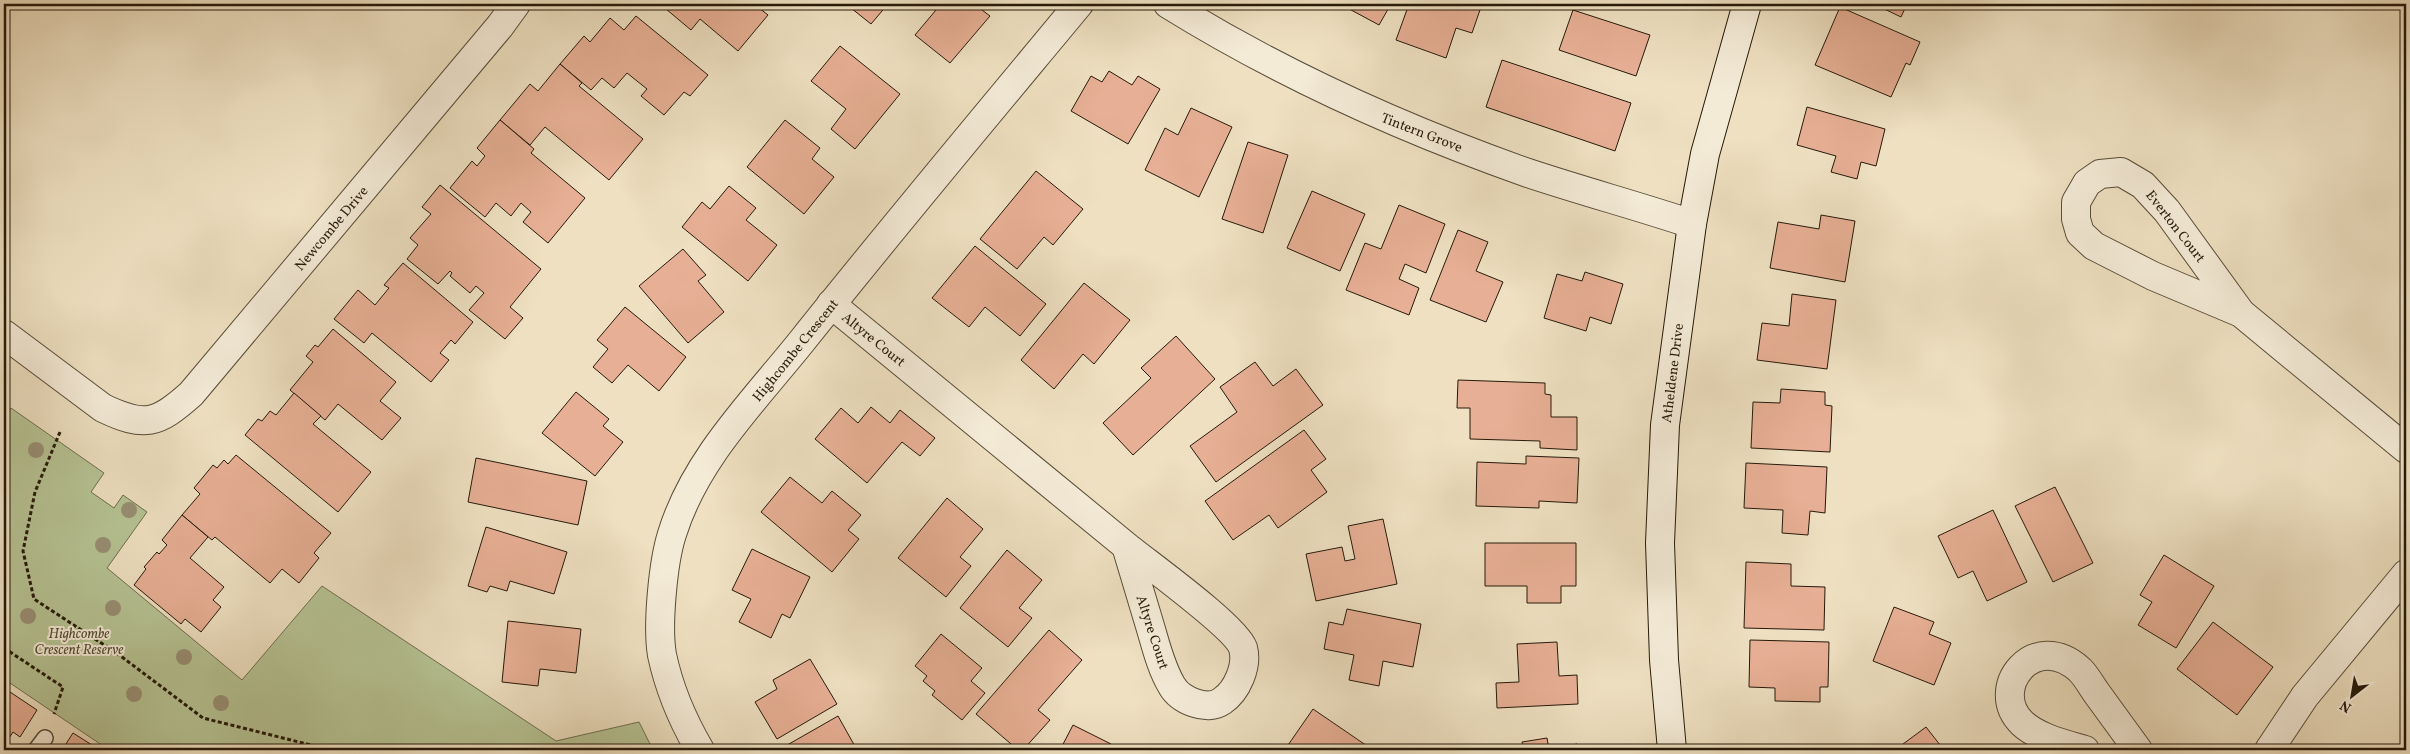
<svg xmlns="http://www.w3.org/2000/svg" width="2410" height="754" font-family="Vollkorn,serif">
<rect width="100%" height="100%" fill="#eee0c1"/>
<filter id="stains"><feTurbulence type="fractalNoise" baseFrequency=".004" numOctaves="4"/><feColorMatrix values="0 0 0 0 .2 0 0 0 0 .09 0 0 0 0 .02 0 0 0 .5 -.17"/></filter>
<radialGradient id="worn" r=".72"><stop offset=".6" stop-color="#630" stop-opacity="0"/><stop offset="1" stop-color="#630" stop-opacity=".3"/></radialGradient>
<!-- green -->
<polygon fill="#b6c394" stroke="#6e6e4f" points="11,408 104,473 91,492 114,508 123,495 147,512 107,568 242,680 322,586 556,741 639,722 653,750 109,750 4,679 4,420"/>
<!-- building -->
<g fill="#e7af95" stroke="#261a0a">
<polygon points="660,4 754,4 768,15 738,51 700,19 691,30"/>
<polygon points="846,4 888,4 871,24"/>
<polygon points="941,4 981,4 978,7 990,16 950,63 915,35"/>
<polygon points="1340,4 1391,4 1379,25"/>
<polygon points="1409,4 1473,4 1481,7 1472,33 1456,28 1446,58 1396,40"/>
<polygon points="1874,4 1907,4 1901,17"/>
<polygon points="1840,7 1920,42 1910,65 1906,63 1891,97 1815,65"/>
<polygon points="1573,10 1650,35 1636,76 1559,50"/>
<polygon points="636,16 708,75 690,96 684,92 664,115 641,96 647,89 627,73 614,88 602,78 591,90 560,64 584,36 590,42 610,18 624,30"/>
<polygon points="840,46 900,94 855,149 831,129 846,109 811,81"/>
<polygon points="1502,60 1631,103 1615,151 1486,107"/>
<polygon points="560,64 582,83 579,86 643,139 609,180 545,127 530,145 500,120 530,84 538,91"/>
<polygon points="1109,71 1132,85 1138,76 1160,89 1128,144 1071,111 1091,76 1102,82"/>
<polygon points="1807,107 1885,129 1876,166 1861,162 1857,179 1831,172 1836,156 1797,145"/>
<polygon points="1191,108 1232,127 1199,197 1145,170 1165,128 1178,135"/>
<polygon points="500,120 534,149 531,153 585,198 548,243 523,222 531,212 521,203 511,216 496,203 485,217 450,188 472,161 477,166 485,156 477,148"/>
<polygon points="785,120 820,148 812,159 834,177 804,214 747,167"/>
<polygon points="1248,142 1288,155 1263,233 1222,219"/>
<polygon points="1036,171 1083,209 1053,245 1044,237 1017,269 980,239"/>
<polygon points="440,185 541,269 510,307 523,318 505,339 469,310 484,293 476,286 470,293 450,276 452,273 450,271 438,284 407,259 418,245 410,238 431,214 422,207"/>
<polygon points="729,186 756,208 746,220 777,245 748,281 682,227 702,202 710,209"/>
<polygon points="1312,191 1365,214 1340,271 1287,248"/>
<polygon points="1399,205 1445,224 1426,273 1405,264 1399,279 1419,288 1409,315 1346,290 1365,243 1381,249"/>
<polygon points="1821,215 1855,221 1845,282 1770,268 1778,222 1819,229"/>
<polygon points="1458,230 1488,242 1476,271 1503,282 1486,322 1430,300"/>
<polygon points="975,246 1046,304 1020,336 985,307 969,327 932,298"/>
<polygon points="683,249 706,275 698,281 724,312 688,343 639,286"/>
<polygon points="403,263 473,322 455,344 451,340 440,353 449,360 431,382 372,333 364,343 334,319 358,290 375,305 389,288 384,285"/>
<polygon points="1585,272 1623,284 1611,324 1590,317 1586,331 1544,318 1557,274 1582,281"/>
<polygon points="1084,283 1130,320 1094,364 1083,354 1054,389 1021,360"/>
<polygon points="1792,294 1836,300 1827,369 1757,360 1762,323 1789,326"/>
<polygon points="625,307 686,357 659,391 628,365 612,383 593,367 608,349 597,340"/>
<polygon points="333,329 396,382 380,401 401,418 382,440 338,404 325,420 290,390 313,362 306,356 315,345 318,347"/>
<polygon points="1176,336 1215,379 1133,455 1103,423 1151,378 1141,368"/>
<polygon points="1255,362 1273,386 1296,369 1323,405 1216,482 1190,446 1237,412 1220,387"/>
<polygon points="1458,380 1545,383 1545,394 1551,395 1551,417 1577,417 1577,450 1540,448 1540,441 1470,439 1470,408 1457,408"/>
<polygon points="1781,389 1825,392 1825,405 1832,406 1830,452 1751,448 1753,402 1780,403"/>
<polygon points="576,392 609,419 603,426 623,442 595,476 542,433"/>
<polygon points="294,393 321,416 313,424 371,472 338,512 245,435 258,419 262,421 270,411 276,415"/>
<polygon points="871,407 890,423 900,410 935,438 920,456 902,442 867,483 815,439 841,408 858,423"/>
<polygon points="1304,430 1326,459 1311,470 1327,492 1278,528 1269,515 1233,540 1205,501"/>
<polygon points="236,455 331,533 314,553 319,558 299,583 282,569 270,583 215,537 212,540 182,515 200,494 194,488 213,465 217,468 224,460 228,464"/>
<polygon points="1526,456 1579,458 1577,503 1539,501 1539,508 1476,506 1477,462 1526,464"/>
<polygon points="476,458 587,481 578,525 468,502"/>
<polygon points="1746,463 1827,467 1825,513 1810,511 1808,535 1782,533 1783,510 1744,508"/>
<polygon points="790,477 822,503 832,491 861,515 848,530 859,539 832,572 761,512"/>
<polygon points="2055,487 2093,563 2053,582 2015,506"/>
<polygon points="947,498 983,529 960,557 971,566 946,597 898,558"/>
<polygon points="1993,510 2027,582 1987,601 1973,571 1958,578 1938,536"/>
<polygon points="182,515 208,537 190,558 224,587 213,600 221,607 201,632 185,619 181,624 134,585 146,569 144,567 157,552 159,554 167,545 162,540"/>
<polygon points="1383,519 1397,584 1316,601 1306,554 1342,547 1345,561 1355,559 1348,526"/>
<polygon points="486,527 567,552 554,594 510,581 507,591 490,586 487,592 468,586"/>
<polygon points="1485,543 1576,543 1576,586 1561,586 1561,603 1527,603 1527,586 1485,586"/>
<polygon points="752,549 810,577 790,618 782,614 771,638 739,622 751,599 732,590"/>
<polygon points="1007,550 1042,580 1019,608 1032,618 1008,647 960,608"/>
<polygon points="2164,555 2214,586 2176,648 2138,625 2152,602 2140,595"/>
<polygon points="1746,562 1791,564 1791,586 1825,587 1824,630 1744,628"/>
<polygon points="1894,607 1934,622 1929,634 1951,643 1934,685 1873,661"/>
<polygon points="1347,609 1421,624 1413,667 1383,661 1379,686 1349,680 1354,655 1324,649 1329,622 1343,625"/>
<polygon points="508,621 581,629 576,673 540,669 538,686 502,682"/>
<polygon points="2213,622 2273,667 2237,715 2177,669"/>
<polygon points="1049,630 1082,660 1038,710 1050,720 1023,750 1018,750 976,714"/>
<polygon points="941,634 982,668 971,681 985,693 962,720 932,695 935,691 923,681 927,676 915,666"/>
<polygon points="1750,640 1829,642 1828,687 1820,687 1820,702 1775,701 1775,688 1749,687"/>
<polygon points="1557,642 1559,676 1577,675 1578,704 1497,708 1496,683 1519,682 1517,644"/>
<polygon points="810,659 837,704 777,739 755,702 777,689 773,680"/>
<polygon points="4,688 37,710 20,737 13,732 4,746"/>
<polygon points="1313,709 1373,750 1289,750 1286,748"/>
<polygon points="838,716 857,750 783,750 782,748"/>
<polygon points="1073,725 1111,744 1108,750 1060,750"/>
<polygon points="1926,727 1944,750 1895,750"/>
<polygon points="73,733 100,750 62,750"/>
<polygon points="1547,738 1549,749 1577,744 1578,750 1512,750 1523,748 1522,742"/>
</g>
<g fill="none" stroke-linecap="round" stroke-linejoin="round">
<defs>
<polyline id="lane" points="36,750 45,738"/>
<g id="street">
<path d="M1168,4C1281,74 1403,129 1528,173C1582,191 1638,206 1692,224"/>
<path d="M831,304L1126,546C1148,564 1236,627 1243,648C1248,666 1237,691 1222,701C1207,712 1180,700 1172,686C1161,668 1156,646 1150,626C1142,599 1134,573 1126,546"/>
<polyline points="2241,313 2153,276 2094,246 2080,233 2076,219 2076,202 2087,183 2100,174 2121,172 2143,185 2167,211 2241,313 2406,449"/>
<path d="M4,334L103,408C145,428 157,424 191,394L500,26L516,4"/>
<path d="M700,750C683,721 669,688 662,655C657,626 663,562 672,534C695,459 754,401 802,341C892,228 986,116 1079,4"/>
<path d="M2085,750C2065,744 2038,738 2022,723C1987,689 2034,628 2080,670C2087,677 2092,687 2098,695C2111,713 2125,732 2138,750"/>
<polyline points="2269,750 2305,696 2406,574"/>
</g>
<polyline id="secondary" points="1672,750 1664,660 1660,543 1665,425 1692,224 1705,154 1747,4"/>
</defs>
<!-- lane casing -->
<use href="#lane" stroke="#584c38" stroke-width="18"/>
<!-- street casing -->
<use href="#street" stroke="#584c38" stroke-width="30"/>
<!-- secondary casing -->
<use href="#secondary" stroke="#261a0a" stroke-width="30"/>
<!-- path -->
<g stroke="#261a0a" stroke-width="3" stroke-dasharray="4 2.5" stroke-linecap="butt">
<polyline points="60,432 35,492 23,551 34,599 118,654 203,718 331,750"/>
<polyline points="4,648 63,687 54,714"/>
</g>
<!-- lane -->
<use href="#lane" stroke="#f4ebd7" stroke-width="15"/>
<!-- street -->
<use href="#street" stroke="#f4ebd7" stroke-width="28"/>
<!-- secondary -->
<use href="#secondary" stroke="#f4ebd7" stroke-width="28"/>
</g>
<!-- trees -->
<g fill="#988f73">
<circle cx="36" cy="450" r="8"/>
<circle cx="129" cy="510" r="8"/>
<circle cx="103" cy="545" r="8"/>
<circle cx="113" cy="608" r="8"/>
<circle cx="28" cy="616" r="8"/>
<circle cx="184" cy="657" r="8"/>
<circle cx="134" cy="694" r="8"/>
<circle cx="221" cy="703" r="8"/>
</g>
<g text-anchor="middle" stroke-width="4" stroke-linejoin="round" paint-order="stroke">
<!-- street labels -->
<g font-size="14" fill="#261a0a" stroke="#f4ebd7">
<text transform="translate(1422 132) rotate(21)" y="5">Tintern Grove</text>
<text transform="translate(2176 226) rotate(52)" y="5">Everton Court</text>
<text transform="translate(331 228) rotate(-50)" y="5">Newcombe Drive</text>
<text transform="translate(874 339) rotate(39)" y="5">Altyre Court</text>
<text transform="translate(795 350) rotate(-51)" y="5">Highcombe Crescent</text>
<text transform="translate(1672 373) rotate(-83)" y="5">Atheldene Drive</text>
<text transform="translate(1153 632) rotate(72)" y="5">Altyre Court</text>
</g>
<!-- park labels -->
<g font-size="14" font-style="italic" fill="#514d33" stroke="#f4ebd7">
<text x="79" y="638">Highcombe<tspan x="79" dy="16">Crescent Reserve</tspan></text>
</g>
</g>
<!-- margin -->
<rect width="2410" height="754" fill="none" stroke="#eee0c1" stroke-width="20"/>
<rect x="5" y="5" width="2400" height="744" fill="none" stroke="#261a0a" stroke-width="2.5"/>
<rect x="10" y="10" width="2390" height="734" fill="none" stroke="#261a0a"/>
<!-- north arrow -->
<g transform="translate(2352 696) rotate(211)" stroke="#f4ebd7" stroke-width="4" paint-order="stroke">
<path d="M0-4L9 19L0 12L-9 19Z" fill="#261a0a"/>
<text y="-8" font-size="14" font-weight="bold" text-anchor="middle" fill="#261a0a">N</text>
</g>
<rect width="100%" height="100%" filter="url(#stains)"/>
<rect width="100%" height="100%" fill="url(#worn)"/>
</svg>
